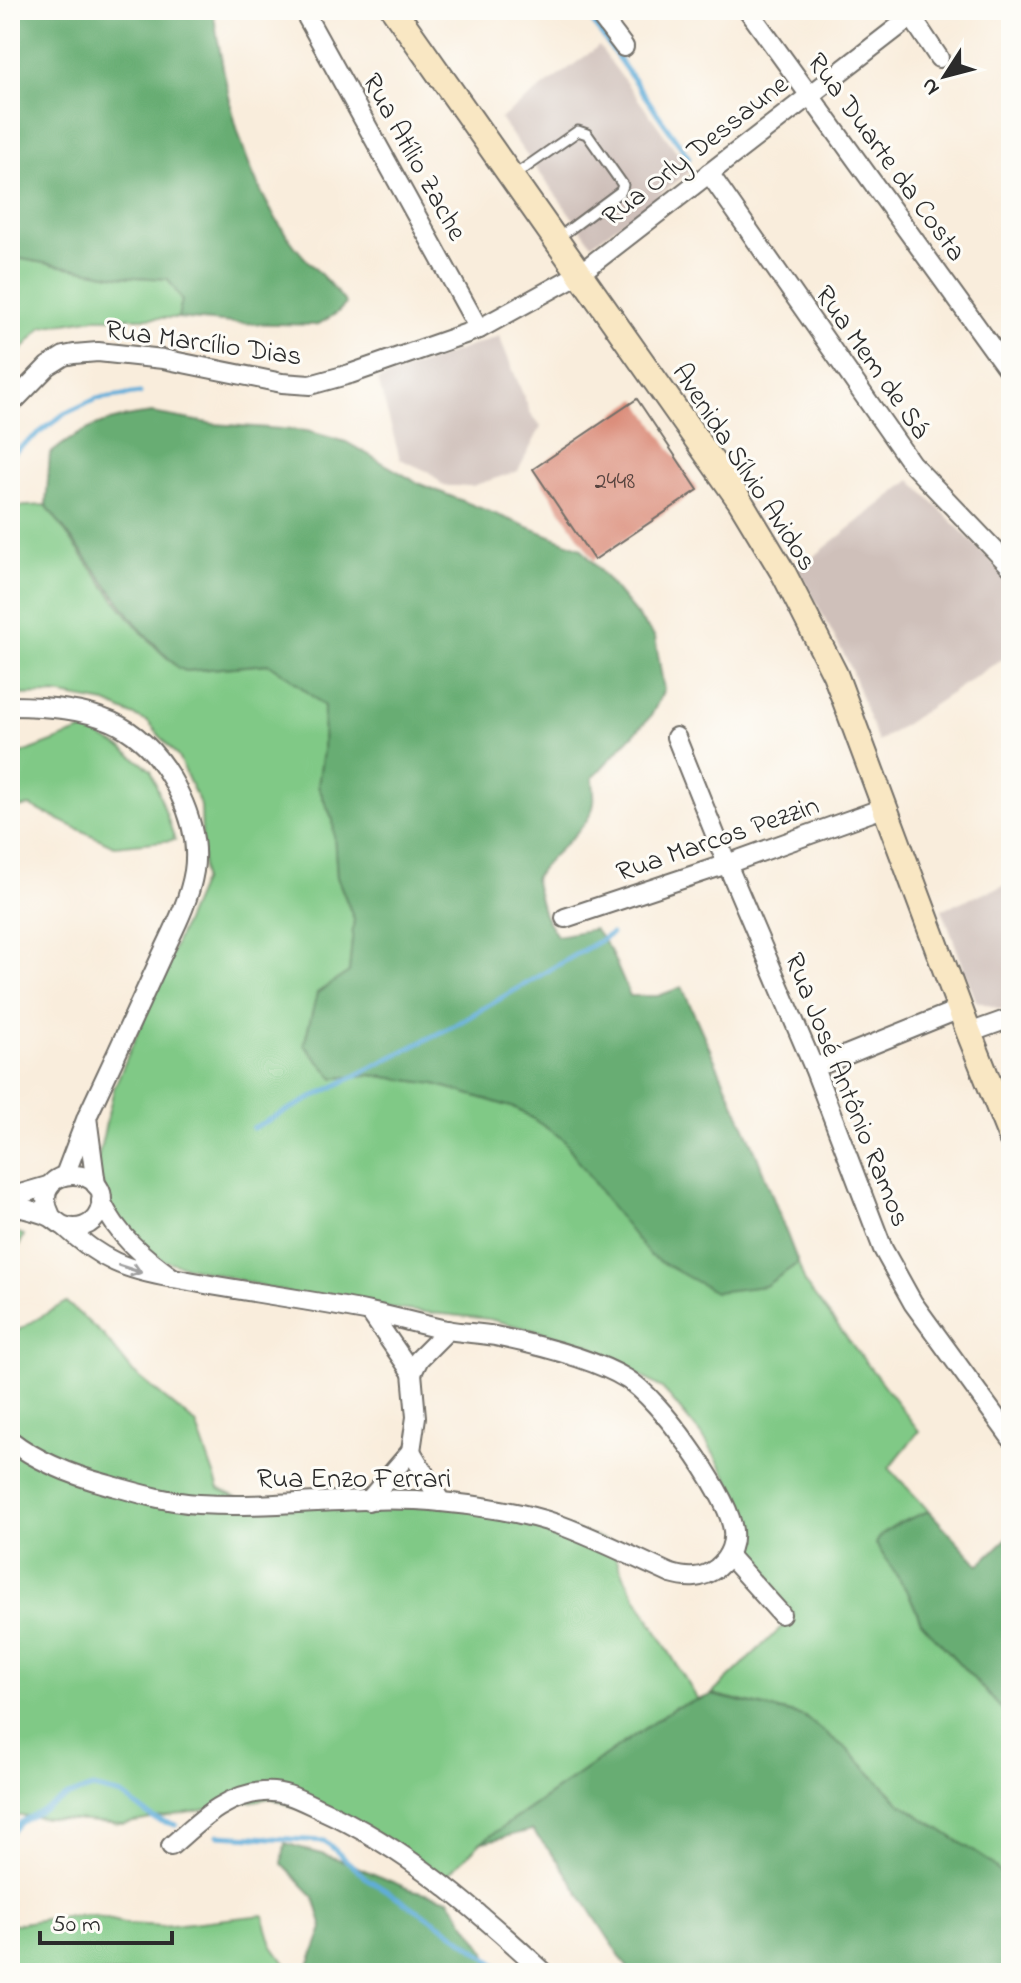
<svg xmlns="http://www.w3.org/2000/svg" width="1021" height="1983" font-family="'Indie Flower',sans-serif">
<rect width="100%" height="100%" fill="#fdfcf7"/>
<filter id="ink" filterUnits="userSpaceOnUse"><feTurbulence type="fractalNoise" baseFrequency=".0125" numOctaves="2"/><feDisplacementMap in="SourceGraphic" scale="16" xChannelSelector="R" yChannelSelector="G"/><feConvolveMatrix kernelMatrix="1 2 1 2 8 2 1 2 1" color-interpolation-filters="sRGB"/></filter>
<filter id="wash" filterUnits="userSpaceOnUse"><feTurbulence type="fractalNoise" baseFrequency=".006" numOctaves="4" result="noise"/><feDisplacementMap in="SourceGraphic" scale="32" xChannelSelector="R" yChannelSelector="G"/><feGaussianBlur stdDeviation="1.8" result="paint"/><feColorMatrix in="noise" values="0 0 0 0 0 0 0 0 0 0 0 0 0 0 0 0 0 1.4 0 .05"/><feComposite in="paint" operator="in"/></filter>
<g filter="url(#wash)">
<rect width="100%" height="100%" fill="#f9eddc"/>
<!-- industrial -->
<g fill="#cfc0ba">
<polygon points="599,46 691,171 592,244 500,119"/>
<polygon points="499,336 531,414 541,427 518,471 472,486 444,486 429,472 400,459 378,380"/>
<polygon points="911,480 1011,581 1011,653 878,742 849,664 798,569"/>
<polygon points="1011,883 1011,1009 1006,1011 976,1001 942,909"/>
</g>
<!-- green -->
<g fill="#80c986" stroke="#567a58" stroke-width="2">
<polygon points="10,257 118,276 168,279 182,300 178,318 95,318 42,327 10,363"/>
<path d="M46,505C73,541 148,655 186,671L269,664L288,676L324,706L323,751L318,786L333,820L337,877L354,919L349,972L317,993L334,1078L371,1075L435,1084L518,1109L563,1139L612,1208L765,1286L798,1263L806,1285L919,1431L889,1468L929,1511C911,1519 884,1525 876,1544L910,1596L921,1622L1011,1719V1885L990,1862L900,1803L848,1750L803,1716L712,1694L794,1615L745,1550L742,1502L706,1441L663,1389L587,1344L489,1319L320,1301L162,1260L116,1220L96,1167L114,1088L203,879L201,806L178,757L148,722L106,703L56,694L10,695V507Z"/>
<polygon points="86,729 122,748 151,770 175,840 114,846 30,806 10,809 10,758"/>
<polygon points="10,1230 24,1235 10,1266"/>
<polygon points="66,1302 104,1336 133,1372 196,1424 219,1489 260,1508 477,1498 609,1541 626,1580 698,1700 674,1708 480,1843 440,1882 342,1825 271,1798 123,1824 10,1815 10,1335"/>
<polygon points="91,1915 128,1924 163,1926 263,1915 272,1945 292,1973 10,1973 10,1925 57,1917"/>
</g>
<!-- forest -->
<g fill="#68ad73" stroke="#4a6c4f" stroke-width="2">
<path d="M10,10H213C226,93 241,177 294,245C310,266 331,282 346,304L337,313L317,325L233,323L178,318L182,300L168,279L118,276L10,257Z"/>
<path d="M152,413L214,424L307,431L346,442L420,484L581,548L655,637L664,690L651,716L593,777C593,785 595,795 594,803C591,829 547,855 534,879L544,915L557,936L594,929L610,950L630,996H658L682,987L752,1143L798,1263L765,1286L715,1292L650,1256L612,1208L563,1139L518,1109L435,1084L371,1075L334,1078L304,1045L317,993L349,972L354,919L337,877L333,820L318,786L323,751L324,706L288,676L269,664L186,671L178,668L142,631L46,505L50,454C84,426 110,418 152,413Z"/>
<path d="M929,1511L979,1565L1011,1534V1719L921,1622L910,1596L876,1544C884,1525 911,1519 929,1511Z"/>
<polygon points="712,1695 803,1716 848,1750 900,1803 990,1862 1011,1885 1011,1973 631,1973 559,1862 532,1830 480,1843 674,1708"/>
<polygon points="285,1843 341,1860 409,1889 449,1899 486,1952 491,1973 306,1973 323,1928 314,1897 282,1864"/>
</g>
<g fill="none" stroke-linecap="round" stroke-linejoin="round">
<!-- stream -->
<g stroke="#60add9" stroke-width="5">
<polyline points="584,10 689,158"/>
<polyline points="10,455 64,414 96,399 140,393"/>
<polyline points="253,1128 455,1025 611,934"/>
<polyline points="10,1834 21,1822 68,1796 93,1788 122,1795 154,1819 176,1825"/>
<polyline points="218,1835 325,1841 366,1878 446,1928 507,1973"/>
</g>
</g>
<g id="blocks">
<!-- building -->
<polygon fill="#db8e7c" points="637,399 698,490 594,560 533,469"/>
</g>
</g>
<g filter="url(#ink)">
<use href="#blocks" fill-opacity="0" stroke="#736f69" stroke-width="2"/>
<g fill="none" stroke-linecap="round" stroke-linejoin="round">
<defs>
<polyline id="lane" points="512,177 578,131 587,134 623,185 621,191 558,238"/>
<g id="street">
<polyline points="303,10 479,329"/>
<polyline points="596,10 624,47"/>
<polyline points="748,10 1011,374"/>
<polyline points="907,10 939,58"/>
<polyline points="709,173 911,463 1011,567"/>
<polyline points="10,405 48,366 64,356 74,354 98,352 163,359 282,383 310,385 350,374 479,329 579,274 920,10"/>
<path d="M10,706C90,707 144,717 180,795C192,820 198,844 194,871C189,902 174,929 161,957C137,1010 112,1064 87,1117"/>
<polyline points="676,737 727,864 814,1068 883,1249 913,1303 1011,1438"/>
<polyline points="565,918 727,864 886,807"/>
<polyline points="969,1033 1011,1018"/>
<polyline points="814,1068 960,1009"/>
<polyline points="65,1175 87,1117 96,1185"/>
<polyline points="10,1197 51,1185"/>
<path d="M10,1205C22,1208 35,1211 46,1215C53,1217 56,1222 62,1225C76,1232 93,1226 99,1212C119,1163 24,1161 51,1216"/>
<path d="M65,1227C101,1260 126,1270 173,1278C142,1256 118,1236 101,1201"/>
<polyline points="370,1312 412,1373 419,1359 448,1330"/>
<path d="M10,1440C38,1462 75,1476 109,1485C138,1493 168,1502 198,1504C279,1509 361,1494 441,1502C477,1505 526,1513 560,1525C598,1539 635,1558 671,1574C688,1579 702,1579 717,1568C730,1557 736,1541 732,1525C724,1489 659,1398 627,1379C595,1359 533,1344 495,1336C479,1333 463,1333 447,1330C421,1325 396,1317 370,1312C305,1299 239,1291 173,1278"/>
<polyline points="411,1451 416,1417 412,1373"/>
<polyline points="368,1501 411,1451 441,1502"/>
<polyline points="728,1555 781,1614"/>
<path d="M171,1846C199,1822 224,1795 263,1792C284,1790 301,1800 320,1809C405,1847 477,1910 545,1973"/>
</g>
<polyline id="secondary" points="394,10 740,501 784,574 835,674 969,1033 1011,1138"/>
</defs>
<!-- lane casing -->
<use href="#lane" stroke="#736f69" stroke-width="13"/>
<!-- street casing -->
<use href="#street" stroke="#736f69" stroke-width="22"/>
<!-- secondary casing -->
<use href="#secondary" stroke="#736f69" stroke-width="28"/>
<!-- lane -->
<use href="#lane" stroke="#fff" stroke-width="9"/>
<!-- street -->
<use href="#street" stroke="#fff" stroke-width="18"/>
<!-- secondary -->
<use href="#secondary" stroke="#f9e7c3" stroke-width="24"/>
</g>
<!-- one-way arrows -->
<defs><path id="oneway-shaft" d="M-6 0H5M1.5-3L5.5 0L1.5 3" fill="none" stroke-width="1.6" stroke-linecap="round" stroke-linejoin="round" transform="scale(2)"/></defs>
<use stroke="#a0a0a0" href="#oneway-shaft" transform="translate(130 1269) rotate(18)"/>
</g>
<g text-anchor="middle" stroke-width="6" stroke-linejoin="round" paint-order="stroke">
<!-- number labels -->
<g font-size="24" fill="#57443f">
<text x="615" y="488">2448</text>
</g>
<!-- street labels -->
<g font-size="28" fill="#2b2b2b" stroke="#fdfcf7">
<text transform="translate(694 149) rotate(-38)" y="10">Rua Orly Dessaune</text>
<text transform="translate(416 156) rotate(61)" y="10">Rua Atílio Zache</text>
<text transform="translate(888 156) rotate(54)" y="10">Rua Duarte da Costa</text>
<text transform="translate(204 341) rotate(8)" y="10">Rua Marcílio Dias</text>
<text transform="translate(874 361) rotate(55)" y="10">Rua Mem de Sá</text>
<text transform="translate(746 466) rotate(57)" y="10">Avenida Sílvio Avidos</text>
<text transform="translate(717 837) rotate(-19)" y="10">Rua Marcos Pezzin</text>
<text transform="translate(849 1089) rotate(68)" y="10">Rua José Antônio Ramos</text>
<text x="354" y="1487">Rua Enzo Ferrari</text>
</g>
</g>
<!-- margin -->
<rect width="1021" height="1983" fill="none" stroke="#fdfcf7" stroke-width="40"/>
<!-- north arrow -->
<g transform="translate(945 76) rotate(234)" stroke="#fdfcf7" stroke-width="6" paint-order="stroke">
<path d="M0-6L14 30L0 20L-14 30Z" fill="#2b2b2b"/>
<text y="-12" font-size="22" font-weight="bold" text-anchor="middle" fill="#2b2b2b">N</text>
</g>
<!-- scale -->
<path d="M40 1931v12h132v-12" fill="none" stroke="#2b2b2b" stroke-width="4"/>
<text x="52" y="1931" font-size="24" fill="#2b2b2b" stroke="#fdfcf7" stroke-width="6" paint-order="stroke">50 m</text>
</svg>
